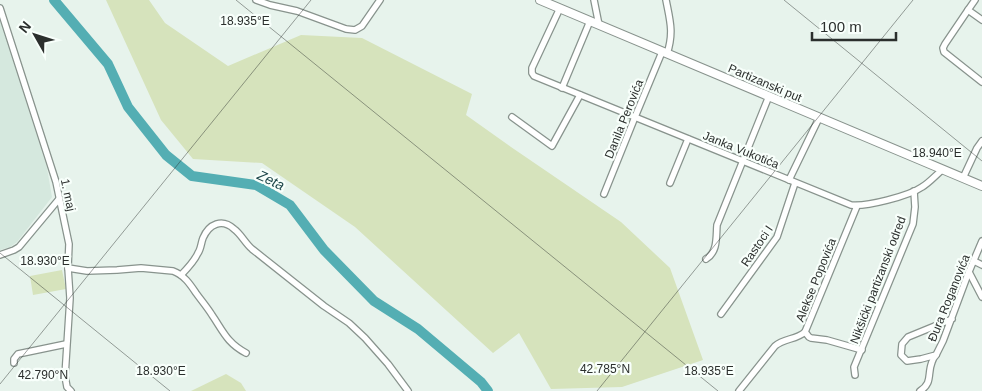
<svg xmlns="http://www.w3.org/2000/svg" width="982" height="391" font-family="Helvetica,sans-serif">
<rect width="100%" height="100%" fill="#e7f3ec"/>
<!-- built -->
<polygon fill="#d5e8de" points="0,19 47,168 52,197 17,242 10,247 0,250"/>
<!-- green -->
<g fill="#d6e3bc">
<polygon points="106,0 149,0 165,23 228,66 301,35 362,38 472,94 466,115 511,147 621,222 670,268 703,360 622,387 551,389 519,333 493,353 355,227 262,163 193,159 161,120"/>
<polygon points="62,270 66,289 33,295 30,276"/>
<polygon points="226,374 241,383 246,391 191,391"/>
</g>
<g fill="none" stroke-linecap="round" stroke-linejoin="round">
<!-- river -->
<polyline stroke="#54aeb3" stroke-width="10" points="54,0 108,64 128,107 166,155 192,176 256,185 290,205 324,250 374,301 418,329 481,382 488,391"/>
<defs>
<g id="minor">
<polyline points="256,0 270,5 297,11 346,29 355,30 362,26 380,0"/>
<polyline points="594,0 599,25"/>
<path d="M666,0C670,21 674,32 667,54"/>
<polyline points="975,0 968,10 982,20"/>
<polyline points="0,8 56,182 69,244 68,268 70,298 65,376 67,387 71,391"/>
<path d="M560,8L532,68V73L534,76L851,205C866,207 909,196 922,187C929,183 936,175 942,170"/>
<polyline points="968,10 945,44 943,48 944,52 982,82"/>
<polyline points="562,88 590,21"/>
<polyline points="512,117 552,146 580,95"/>
<polyline points="963,178 977,148 982,141"/>
<polyline points="789,180 819,118"/>
<polyline points="670,183 688,139"/>
<polyline points="604,194 635,117 662,52"/>
<polyline points="0,255 14,250 19,247 59,199"/>
<path d="M706,259C718,252 716,237 717,225L769,96"/>
<polyline points="974,261 982,265"/>
<path d="M68,268L87,271L117,270L141,268L173,271C184,275 190,284 196,293C201,300 207,307 212,315C223,331 227,343 246,353"/>
<polyline points="969,272 982,297"/>
<path d="M181,275C188,268 194,262 198,253C201,249 201,243 203,238C209,224 222,218 234,229C241,234 245,243 252,249L324,306L349,323L365,338L388,364L408,391"/>
<polyline points="721,314 777,237 795,183"/>
<polyline points="952,319 908,337 902,344 901,355 907,361 921,359 936,355 943,341 968,274 982,241"/>
<polyline points="805,332 809,337 811,338 827,340 862,350"/>
<polyline points="14,363 14,359 18,354 66,344"/>
<polyline points="855,375 854,367 913,224 915,207 914,191"/>
<path d="M739,391L775,346C784,338 796,340 805,332L857,206"/>
<path d="M920,391C933,383 927,374 932,362C933,359 934,357 936,355"/>
</g>
<polyline id="tertiary" points="540,0 982,186"/>
</defs>
<!-- minor casing -->
<use href="#minor" stroke="#88938d" stroke-width="8"/>
<!-- tertiary casing -->
<use href="#tertiary" stroke="#88938d" stroke-width="10"/>
<!-- minor -->
<use href="#minor" stroke="#fff" stroke-width="5.5"/>
<!-- tertiary -->
<use href="#tertiary" stroke="#fff" stroke-width="8"/>
</g>
<!-- ticks -->
<path fill="none" stroke="#2b2f2d" stroke-width="1" stroke-opacity="0.45" d="M236,0L718,391M784,0L982,161M0,253L170,391M0,384L311,0M597,391L913,0"/>
<g text-anchor="middle" stroke-width="4.5" stroke-linejoin="round" paint-order="stroke">
<!-- street labels -->
<g font-size="12" fill="#2b2f2d" stroke="#f8fffb">
<text transform="translate(765 83) rotate(23)" y="4">Partizanski put</text>
<text transform="translate(624 119) rotate(-68)" y="4">Danila Perovića</text>
<text transform="translate(741 150) rotate(22)" y="4">Janka Vukotića</text>
<text transform="translate(68 195) rotate(78)" y="4">1. maj</text>
<text transform="translate(757 246) rotate(-56)" y="4">Rastoci I</text>
<text transform="translate(816 280) rotate(-68)" y="4">Alekse Popovića</text>
<text transform="translate(878 280) rotate(-69)" y="4">Nikšićki partizanski odred</text>
<text transform="translate(949 298) rotate(-68)" y="4">Đura Roganovića</text>
</g>
<!-- water labels -->
<g font-size="14" font-style="italic" fill="#1f484b" stroke="#f8fffb">
<text transform="translate(271 180) rotate(25)" y="5">Zeta</text>
</g>
</g>
<g font-size="12" text-anchor="middle" fill="#2b2f2d" stroke="#f8fffb" stroke-width="4.5" stroke-linejoin="round" paint-order="stroke">
<text x="245" y="25">18.935°E</text>
<text x="937" y="157">18.940°E</text>
<text x="45" y="265">18.930°E</text>
<text x="605" y="373">42.785°N</text>
<text x="161" y="375">18.930°E</text>
<text x="709" y="375">18.935°E</text>
<text x="43" y="379">42.790°N</text>
</g>
<!-- north arrow -->
<g transform="translate(35 35) rotate(309)" stroke="#f8fffb" stroke-width="4" paint-order="stroke">
<path d="M0-4L9 19L0 12L-9 19Z" fill="#2b2f2d"/>
<text y="-8" font-size="14" font-weight="bold" text-anchor="middle" fill="#2b2f2d">N</text>
</g>
<!-- scale -->
<path d="M812 32v8h84v-8" fill="none" stroke="#2b2f2d" stroke-width="2.5"/>
<text x="820" y="32" font-size="15" fill="#2b2f2d" stroke="#f8fffb" stroke-width="4" paint-order="stroke">100 m</text>
</svg>
